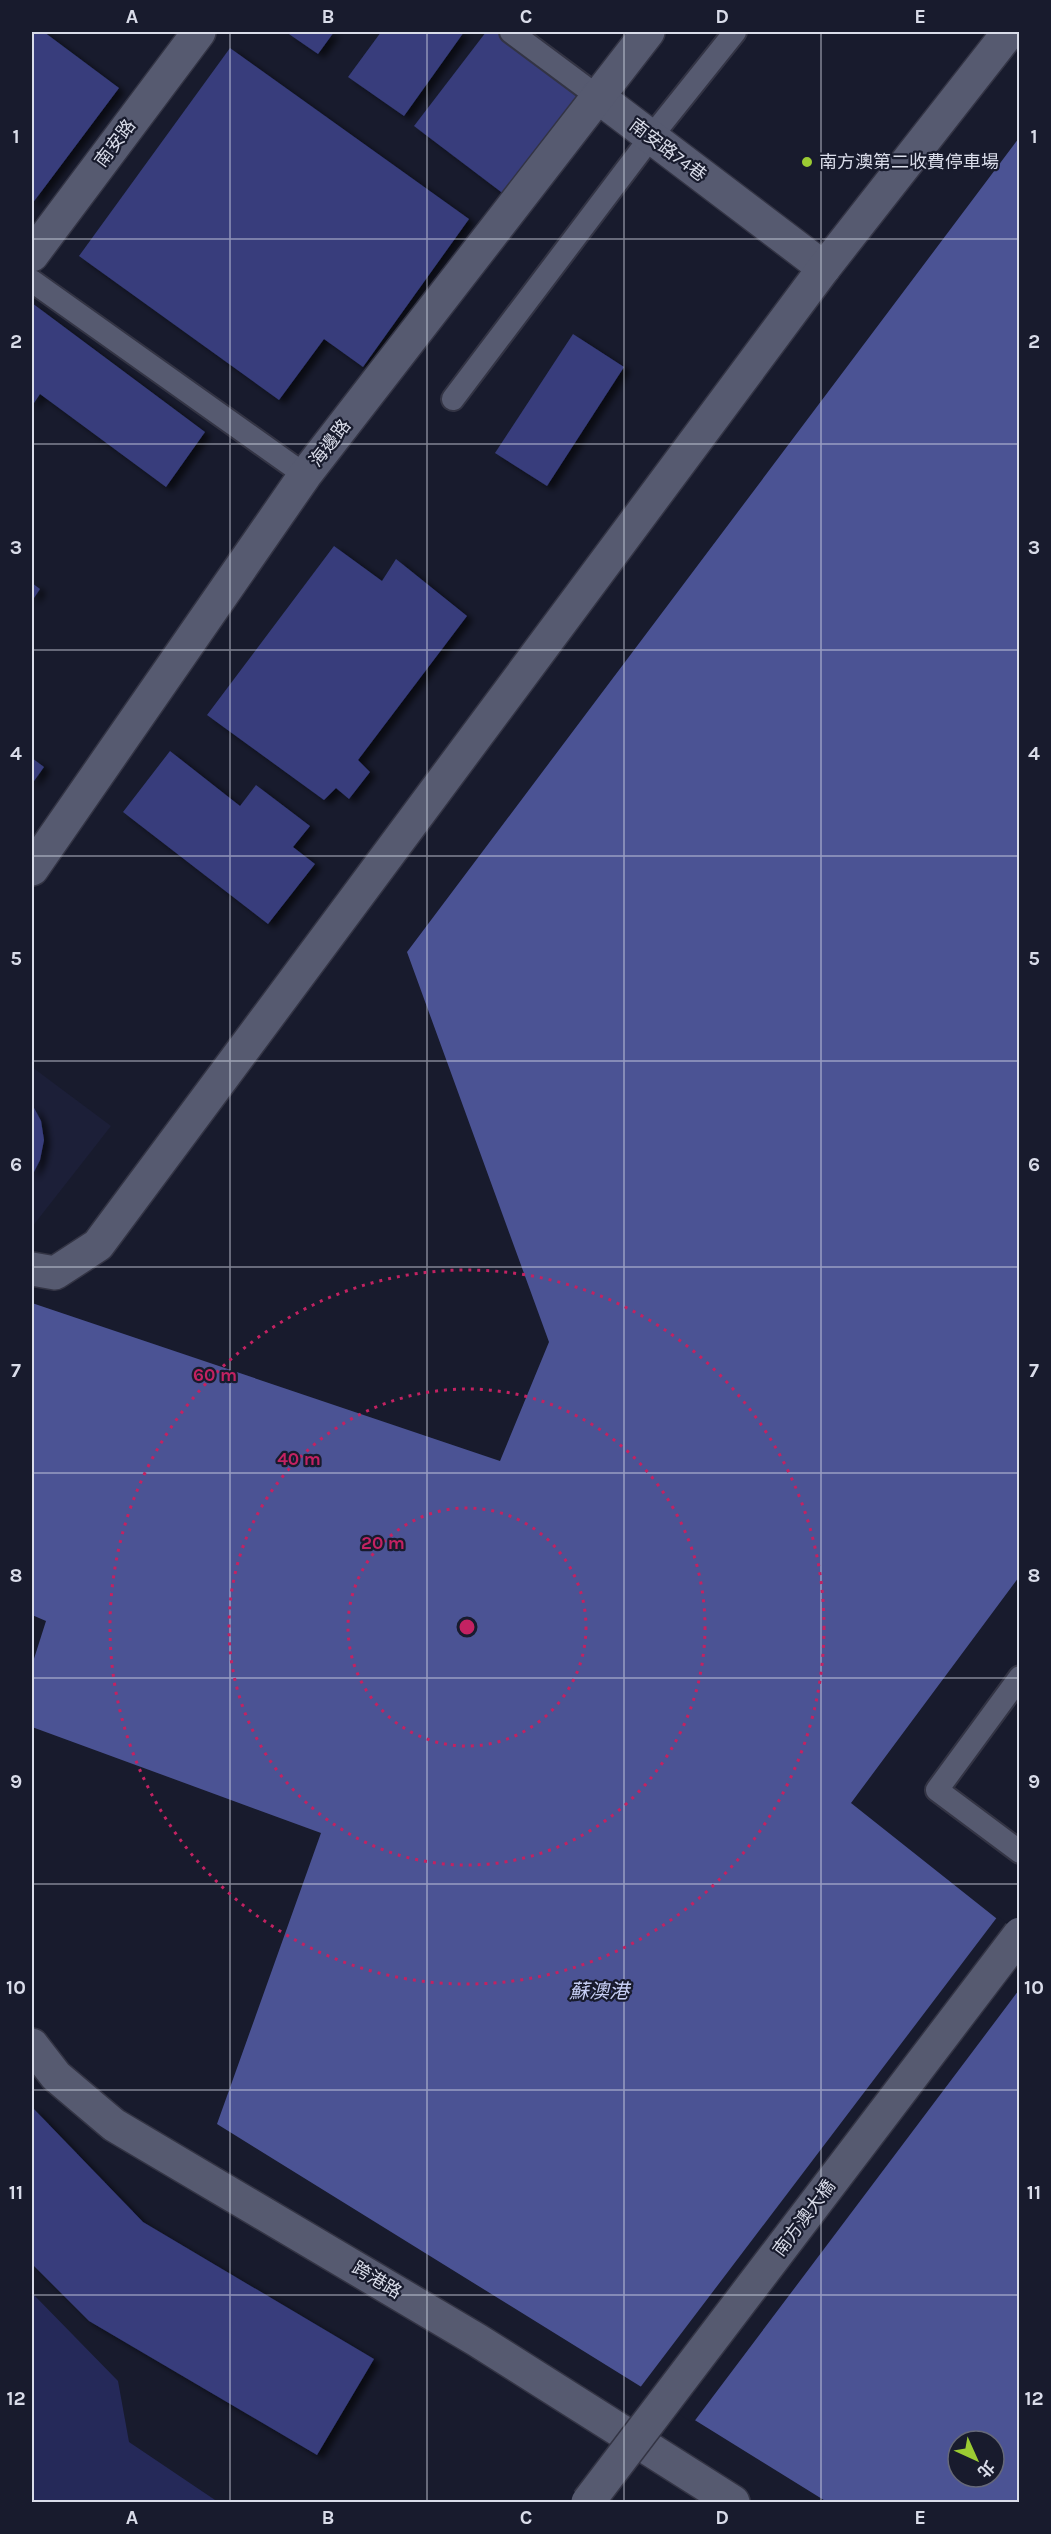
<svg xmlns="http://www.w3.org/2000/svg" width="1051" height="2534" font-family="Karla,'Noto Sans TC',sans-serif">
<defs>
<filter id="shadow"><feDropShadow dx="6" dy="4" stdDeviation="3" flood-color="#0009"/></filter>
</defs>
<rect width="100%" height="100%" fill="#181b2d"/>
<!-- built -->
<polygon fill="#1c1f38" points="32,1067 111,1126 32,1227"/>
<!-- green -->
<polygon fill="#252959" points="32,2293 118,2381 129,2442 218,2502 32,2502"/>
<!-- water -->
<path fill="#4b5394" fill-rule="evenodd" d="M1019,138V1577L851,1803L1006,1926L1019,1930V2502H827L217,2124L321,1833L32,1727V1665L46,1621L32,1615V1303L500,1461L549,1342L407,952ZM958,2441H994V2477H958Z"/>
<!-- pier -->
<polygon fill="#181b2d" points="998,1916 1007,1923 1020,1927 1019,1990 693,2423 639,2389"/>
<!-- building -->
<g fill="#373d7b" filter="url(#shadow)">
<polygon points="32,32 44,32 119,88 32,204"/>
<polygon points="286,32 334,32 318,54"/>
<polygon points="381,32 464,32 404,116 348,77"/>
<polygon points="486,32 497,32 586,98 509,198 414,126"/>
<polygon points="230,48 469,219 363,367 324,339 279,400 79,256"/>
<polygon points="32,303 205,432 166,487 40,394 32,406"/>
<polygon points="573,334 624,367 547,486 495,453"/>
<polygon points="334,546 382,581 396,559 467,616 358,760 370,772 349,799 336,788 324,800 207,715"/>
<polygon points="32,583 40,589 32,601"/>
<polygon points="170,751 240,806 256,785 310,826 293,847 315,864 268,924 123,812"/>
<polygon points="32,758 44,767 32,784"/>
<polygon points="32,1104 41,1121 44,1140 40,1160 32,1176"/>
<polygon points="32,2107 143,2222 374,2359 317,2455 89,2321 32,2264"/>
</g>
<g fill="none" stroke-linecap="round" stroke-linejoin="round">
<defs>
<g id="service">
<polyline points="511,32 597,96"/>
<polyline points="32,281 305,475"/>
<polyline points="453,399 651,137 735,32"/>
<polyline points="1020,1677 937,1790 1020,1852"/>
</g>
<g id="minor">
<polyline points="597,96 824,268"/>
<polyline points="32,255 199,32"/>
<polyline points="32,869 305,475 648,32"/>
<polyline points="32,1269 55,1273 98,1245 824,268 1009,32"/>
<polyline points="32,2045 56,2076 114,2125 477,2340 733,2502"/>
</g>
</defs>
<!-- service casing -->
<use href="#service" stroke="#333444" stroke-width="26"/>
<!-- minor casing -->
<use href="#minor" stroke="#333444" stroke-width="36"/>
<!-- service -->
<use href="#service" stroke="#565a70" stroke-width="22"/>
<!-- minor -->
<use href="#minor" stroke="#565a70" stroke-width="33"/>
<defs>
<polyline id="minor-bridge" points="588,2502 1020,1934"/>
</defs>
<!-- minor-bridge casing -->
<use href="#minor-bridge" stroke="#333444" stroke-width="36" stroke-linecap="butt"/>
<!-- minor-bridge -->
<use href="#minor-bridge" stroke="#565a70" stroke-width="33"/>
</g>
<!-- grid -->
<path fill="none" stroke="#d9dce9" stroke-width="1.5" stroke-opacity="0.55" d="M230,32V2502M427,32V2502M624,32V2502M821,32V2502M32,239H1020M32,444H1020M32,650H1020M32,856H1020M32,1061H1020M32,1267H1020M32,1473H1020M32,1678H1020M32,1884H1020M32,2090H1020M32,2295H1020"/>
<!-- distance rings -->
<g fill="none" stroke="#c32262" stroke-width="3" stroke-dasharray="3 6">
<circle cx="467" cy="1627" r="119"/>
<circle cx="467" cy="1627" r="238"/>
<circle cx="467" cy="1627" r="357"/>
</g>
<!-- markers -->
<circle fill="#9bcb33" stroke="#181b2d" stroke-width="2" cx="807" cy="162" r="6"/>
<g text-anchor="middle" stroke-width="4.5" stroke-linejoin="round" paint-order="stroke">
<!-- street labels -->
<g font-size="18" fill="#d9dce9" stroke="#181b2d">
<text transform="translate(115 143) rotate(-53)" y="6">南安路</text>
<text transform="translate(668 150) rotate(37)" y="6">南安路74巷</text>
<text transform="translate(330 443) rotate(-52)" y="6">海邊路</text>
<text transform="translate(804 2218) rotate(-53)" y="6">南方澳大橋</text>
<text transform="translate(377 2280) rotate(31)" y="6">跨港路</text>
</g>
<!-- poi labels -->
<g font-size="18" fill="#d9dce9" stroke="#181b2d" text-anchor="start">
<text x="819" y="168">南方澳第二收費停車場</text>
</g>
<!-- water labels -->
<g font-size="20" font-style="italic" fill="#c6cef4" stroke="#181b2d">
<text x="599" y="1998">蘇澳港</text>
</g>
</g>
<circle cx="467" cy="1627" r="9" fill="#c32262" stroke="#181b2d" stroke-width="3"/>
<g font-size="18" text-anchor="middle" font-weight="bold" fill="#c32262" stroke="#181b2d" stroke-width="4.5" stroke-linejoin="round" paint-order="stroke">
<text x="215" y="1381">60 m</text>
<text x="299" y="1465">40 m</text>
<text x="383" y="1549">20 m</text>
</g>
<!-- border -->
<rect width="1051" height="2534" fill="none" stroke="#181b2d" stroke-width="66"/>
<!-- north arrow -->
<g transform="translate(976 2459) rotate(135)"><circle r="28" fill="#181b2d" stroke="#656878" stroke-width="1.5"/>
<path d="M0-4.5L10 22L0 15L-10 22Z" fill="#9bcb33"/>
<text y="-9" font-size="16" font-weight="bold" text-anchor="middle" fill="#d9dce9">北</text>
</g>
<rect x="33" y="33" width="985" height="2468" fill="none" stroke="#d9dce9" stroke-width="2"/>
<g font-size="20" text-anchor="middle" font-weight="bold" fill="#d9dce9">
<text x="132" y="23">A</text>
<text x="328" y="23">B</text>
<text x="526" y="23">C</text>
<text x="722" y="23">D</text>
<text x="920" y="23">E</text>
<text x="16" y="143">1</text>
<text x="1034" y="143">1</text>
<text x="16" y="348">2</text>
<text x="1034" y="348">2</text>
<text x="16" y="554">3</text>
<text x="1034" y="554">3</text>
<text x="16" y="760">4</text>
<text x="1034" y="760">4</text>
<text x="16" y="965">5</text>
<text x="1034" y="965">5</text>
<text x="16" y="1171">6</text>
<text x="1034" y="1171">6</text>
<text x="16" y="1377">7</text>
<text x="1034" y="1377">7</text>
<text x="16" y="1582">8</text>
<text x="1034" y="1582">8</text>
<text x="16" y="1788">9</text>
<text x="1034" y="1788">9</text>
<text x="16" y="1994">10</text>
<text x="1034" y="1994">10</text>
<text x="16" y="2199">11</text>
<text x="1034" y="2199">11</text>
<text x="16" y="2405">12</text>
<text x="1034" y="2405">12</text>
<text x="132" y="2524">A</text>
<text x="328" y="2524">B</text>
<text x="526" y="2524">C</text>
<text x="722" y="2524">D</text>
<text x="920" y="2524">E</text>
</g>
</svg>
